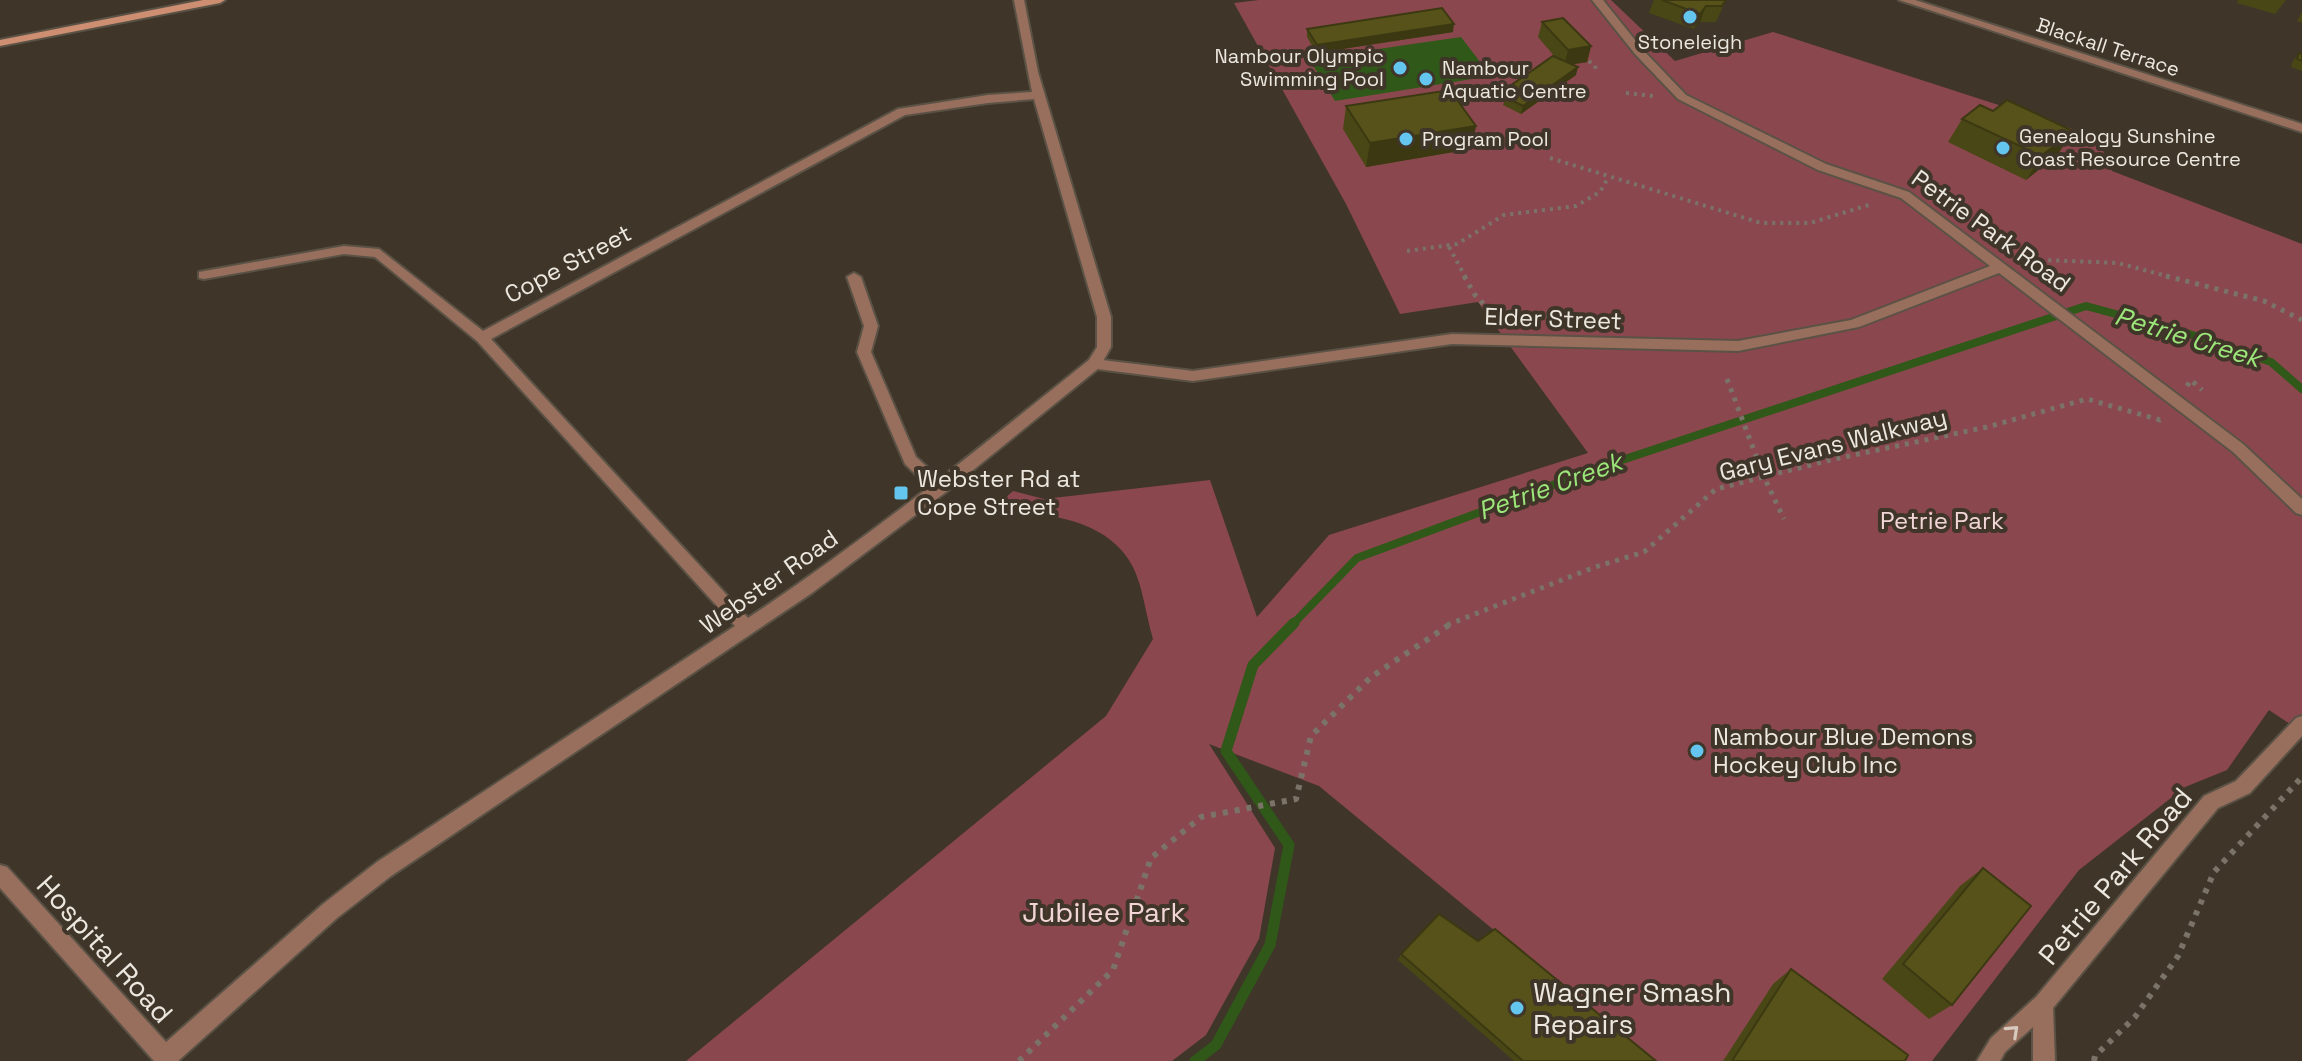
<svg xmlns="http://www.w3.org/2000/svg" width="2302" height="1061" font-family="'Space Grotesk',sans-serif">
<rect width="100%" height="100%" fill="#3f3629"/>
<!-- green -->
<path fill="#8b474e" d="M1259,0H1611L1675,61L1773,32L2097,137L2112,171L2302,244V732L2269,710L2227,770L2185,787L2079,870L1932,1061H1653L1319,786L1209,744L1275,848L1259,939L1206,1035L1172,1061H686L1106,716L1153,639C1146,616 1143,587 1133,567C1106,516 1045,516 995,507L1013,491L1044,499L1210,480L1257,617L1329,535L1588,453L1478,302L1400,314L1346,204L1234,3Z"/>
<!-- water -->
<polygon fill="#2f5819" points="1461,37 1491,76 1335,101 1309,59"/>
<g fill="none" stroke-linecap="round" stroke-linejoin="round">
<!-- stream-far1 -->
<polyline stroke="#2f5819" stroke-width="8" points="1292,625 1357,558 1604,466 2086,306 2186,333 2271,362 2302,389"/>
<!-- stream -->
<polyline stroke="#2f5819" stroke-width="11" points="1195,1061 1216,1045 1270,945 1289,845 1226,751 1253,665 1294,623"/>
<defs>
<g id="service">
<polygon points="1592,0 1603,0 1643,50 1686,95 1826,164 1909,192 2243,444 2302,499 2302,515 2296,513 2233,452 1999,273 1859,327 1738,351 1452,344 1193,381 1089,368 1087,364 1089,360 1094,359 1193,371 1452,334 1738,341 1851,320 1990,266 1901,198 1818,170 1678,99 1635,54"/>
<polygon points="854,273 861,277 878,326 871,352 916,457 946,484 948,488 946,492 934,492 905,464 857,352 864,326 847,277"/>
<polygon points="2302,716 2302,736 2250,793 2218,808 2053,1008 2055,1061 2033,1061 2033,1027 2005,1052 2000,1061 1977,1061 1991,1038 2036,997 2204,796 2236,781 2296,718"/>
</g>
<g id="minor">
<path d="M1014,0H1024L1038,72L1111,317V347L1099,368L946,492L812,593L391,876L337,918L178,1061H156L157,1050L323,904L377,862L735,626L477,341L375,257L344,254L204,279L199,278V272L344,246L379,249L483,331L898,109L988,95L1032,92ZM1034,99L1097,317V347L1089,360C978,449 867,539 748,618L491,339L905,115L988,103Z"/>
<polygon points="1899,0 1915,0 2302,124 2302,132"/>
</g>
<polygon id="tertiary" points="0,865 7,867 176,1053 179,1061 154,1061 0,888"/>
<polygon id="secondary" points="203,0 225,0 220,3 0,46 0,40"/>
</defs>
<!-- service casing -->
<use href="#service" stroke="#5b5246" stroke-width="4"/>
<!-- minor casing -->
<use href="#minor" stroke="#5b5246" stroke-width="4"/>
<!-- tertiary casing -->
<use href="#tertiary" stroke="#5b5246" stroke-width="4"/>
<!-- secondary casing -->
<use href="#secondary" stroke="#5b5246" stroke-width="4"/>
<!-- path-far2 -->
<g stroke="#7b7368" stroke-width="4" stroke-dasharray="3 5" stroke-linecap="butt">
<polyline points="1582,57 1595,65 1596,72"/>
<polyline points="1626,93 1653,96"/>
<polyline points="1550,158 1761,223 1810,223 1872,204"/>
<polyline points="1449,247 1466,278"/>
<polyline points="1407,251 1457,244 1504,215 1576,206 1600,192 1608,178"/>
<polyline points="2036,269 2045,260 2118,263 2174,278"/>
</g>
<!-- path-far1 -->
<g stroke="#7b7368" stroke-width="5" stroke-dasharray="4 6" stroke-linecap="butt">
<polyline points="1464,276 1475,295 1489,310 1585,319"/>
<polyline points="2166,276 2264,301 2302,320"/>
<polyline points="1727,379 1764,477 1784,519"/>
<polyline points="2187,386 2191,380 2202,390"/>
<polyline points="1447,625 1595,567 1644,552 1716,489 1830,460 1987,427 2087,399 2160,420 2165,417"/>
</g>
<!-- path -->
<g stroke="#7b7368" stroke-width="6" stroke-dasharray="5 7" stroke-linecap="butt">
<polyline points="1019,1061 1113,970 1151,858 1201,817 1296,799 1311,736 1371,677 1452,623"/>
<polyline points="2094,1061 2095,1056 2135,1017 2178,956 2214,872 2302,777"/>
</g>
<!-- service -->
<use href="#service" fill="#986f5d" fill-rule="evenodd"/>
<!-- minor -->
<use href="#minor" fill="#986f5d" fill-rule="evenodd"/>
<!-- tertiary -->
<use href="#tertiary" fill="#986f5d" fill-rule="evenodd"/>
<!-- secondary -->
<use href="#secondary" fill="#cd8e71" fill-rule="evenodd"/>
</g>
<!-- wall -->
<g fill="#4a4716">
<polygon points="1654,0 1726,0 1716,22 1700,22 1694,29 1649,13"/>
<polygon points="2238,0 2286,0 2275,14 2237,3"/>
<polygon points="2302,12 2302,23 2297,21"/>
<polygon points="1542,22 1591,46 1587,62 1572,64 1576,75 1521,114 1503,105 1506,96 1505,96 1507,88 1555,57 1538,37"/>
<polygon points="1307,29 1453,32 1316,53 1307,37"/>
<polygon points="2299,53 2302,54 2302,71 2291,67 2293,61"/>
<polygon points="1346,106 1476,126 1471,149 1366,167 1343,129"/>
<polygon points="1993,111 2073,131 2058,154 2026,180 1948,142 1962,119"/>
<polygon points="1983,868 1952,1005 1929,1019 1882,979 1960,886"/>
<polygon points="1401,954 1656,1061 1514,1061 1398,960"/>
<polygon points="1791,969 1905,1061 1723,1061 1773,984"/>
</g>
<!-- shaded-wall -->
<g fill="#3c3912">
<polygon points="1706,6 1700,22 1694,29 1700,14"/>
<polygon points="1454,24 1453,32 1316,53 1317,45"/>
<polygon points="1591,46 1587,62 1564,66 1568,50"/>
<polygon points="1578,67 1576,75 1521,114 1523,106"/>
<polygon points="1476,126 1471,149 1366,167 1370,143"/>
<polygon points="2073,131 2058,154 2026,180 2041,156"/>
</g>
<!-- building -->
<g fill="#565219" stroke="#3c3912" stroke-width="2">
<polygon points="1662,0 1726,0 1722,6 1706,6 1700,14"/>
<polygon points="1442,8 1454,24 1317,45 1307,29"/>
<polygon points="1563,18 1591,46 1568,50 1542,22"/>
<polygon points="2299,53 2302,54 2302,61 2297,59"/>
<polygon points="1553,56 1578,67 1523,106 1505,97 1513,91 1507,88"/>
<polygon points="1450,90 1476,126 1370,143 1346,106"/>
<polygon points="2007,100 2073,131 2041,156 1962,119 1980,105 1993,111"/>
<polygon points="1983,868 2031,906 1952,1005 1903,964"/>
<polygon points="1439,914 1478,941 1495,929 1656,1061 1523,1061 1401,954"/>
<polygon points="1791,969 1908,1055 1905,1061 1732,1061"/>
</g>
<!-- one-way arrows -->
<defs><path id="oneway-chevron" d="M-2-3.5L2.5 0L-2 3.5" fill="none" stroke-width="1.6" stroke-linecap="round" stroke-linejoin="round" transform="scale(2)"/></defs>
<use stroke="#d7c9be" href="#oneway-chevron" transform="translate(2013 1031) rotate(-43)"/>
<!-- markers -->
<g fill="#64c5ee" stroke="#3f3629" stroke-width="3">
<circle cx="1690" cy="17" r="8"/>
<circle cx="1400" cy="68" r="8"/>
<circle cx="1426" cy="79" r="8"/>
<circle cx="1406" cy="139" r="8"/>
<circle cx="2003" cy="148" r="8"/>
<rect x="893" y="485" width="16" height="16" rx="4"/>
<circle cx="1697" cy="751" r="8"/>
<circle cx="1517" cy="1008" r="8"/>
</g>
<g text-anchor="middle" stroke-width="8" stroke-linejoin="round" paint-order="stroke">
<!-- far-poi labels -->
<g font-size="20" fill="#ece7df" stroke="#3f3629" text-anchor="start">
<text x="1690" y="49" text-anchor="middle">Stoneleigh</text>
<text x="1384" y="63" text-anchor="end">Nambour Olympic<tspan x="1384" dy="23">Swimming Pool</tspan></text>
<text x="1442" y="75">Nambour<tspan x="1442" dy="23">Aquatic Centre</tspan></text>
<text x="2019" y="143">Genealogy Sunshine<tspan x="2019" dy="23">Coast Resource Centre</tspan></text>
<text x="1422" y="146">Program Pool</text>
</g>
<!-- far-street labels -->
<g font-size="20" fill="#ece7df" stroke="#3f3629">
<text transform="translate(2108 47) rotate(18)" y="7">Blackall Terrace</text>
</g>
<!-- street labels -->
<g font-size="24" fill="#ece7df" stroke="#3f3629">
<text transform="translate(1991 231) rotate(36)" y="8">Petrie Park Road</text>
<text transform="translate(568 264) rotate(-28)" y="8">Cope Street</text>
<text transform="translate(1553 319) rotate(2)" y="8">Elder Street</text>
<text transform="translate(1833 445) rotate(-14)" y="8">Gary Evans Walkway</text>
<text transform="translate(769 582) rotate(-35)" y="8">Webster Road</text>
</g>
<!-- poi labels -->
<g font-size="24" fill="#ece7df" stroke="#3f3629" text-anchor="start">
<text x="917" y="487">Webster Rd at<tspan x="917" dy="28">Cope Street</tspan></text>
<text x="1713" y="745">Nambour Blue Demons<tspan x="1713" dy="28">Hockey Club Inc</tspan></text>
</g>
<!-- park labels -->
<g font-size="24" fill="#f2d6d7" stroke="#3f3629">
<text x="1942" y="529">Petrie Park</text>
</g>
<!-- water labels -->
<g font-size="26" font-style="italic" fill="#9ce67a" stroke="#3f3629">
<text transform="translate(2188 337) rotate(17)" y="9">Petrie Creek</text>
<text transform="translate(1550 486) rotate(-20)" y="9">Petrie Creek</text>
</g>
<!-- near-street labels -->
<g font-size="28" fill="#ece7df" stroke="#3f3629">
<text transform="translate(2115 876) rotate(-50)" y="10">Petrie Park Road</text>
<text transform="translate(105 949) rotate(48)" y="10">Hospital Road</text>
</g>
<!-- near-park labels -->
<g font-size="28" fill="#f2d6d7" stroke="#3f3629">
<text x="1104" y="922">Jubilee Park</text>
</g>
<!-- near-poi labels -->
<g font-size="28" fill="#ece7df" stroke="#3f3629" text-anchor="start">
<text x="1533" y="1002">Wagner Smash<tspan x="1533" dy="32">Repairs</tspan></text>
</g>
</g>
</svg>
